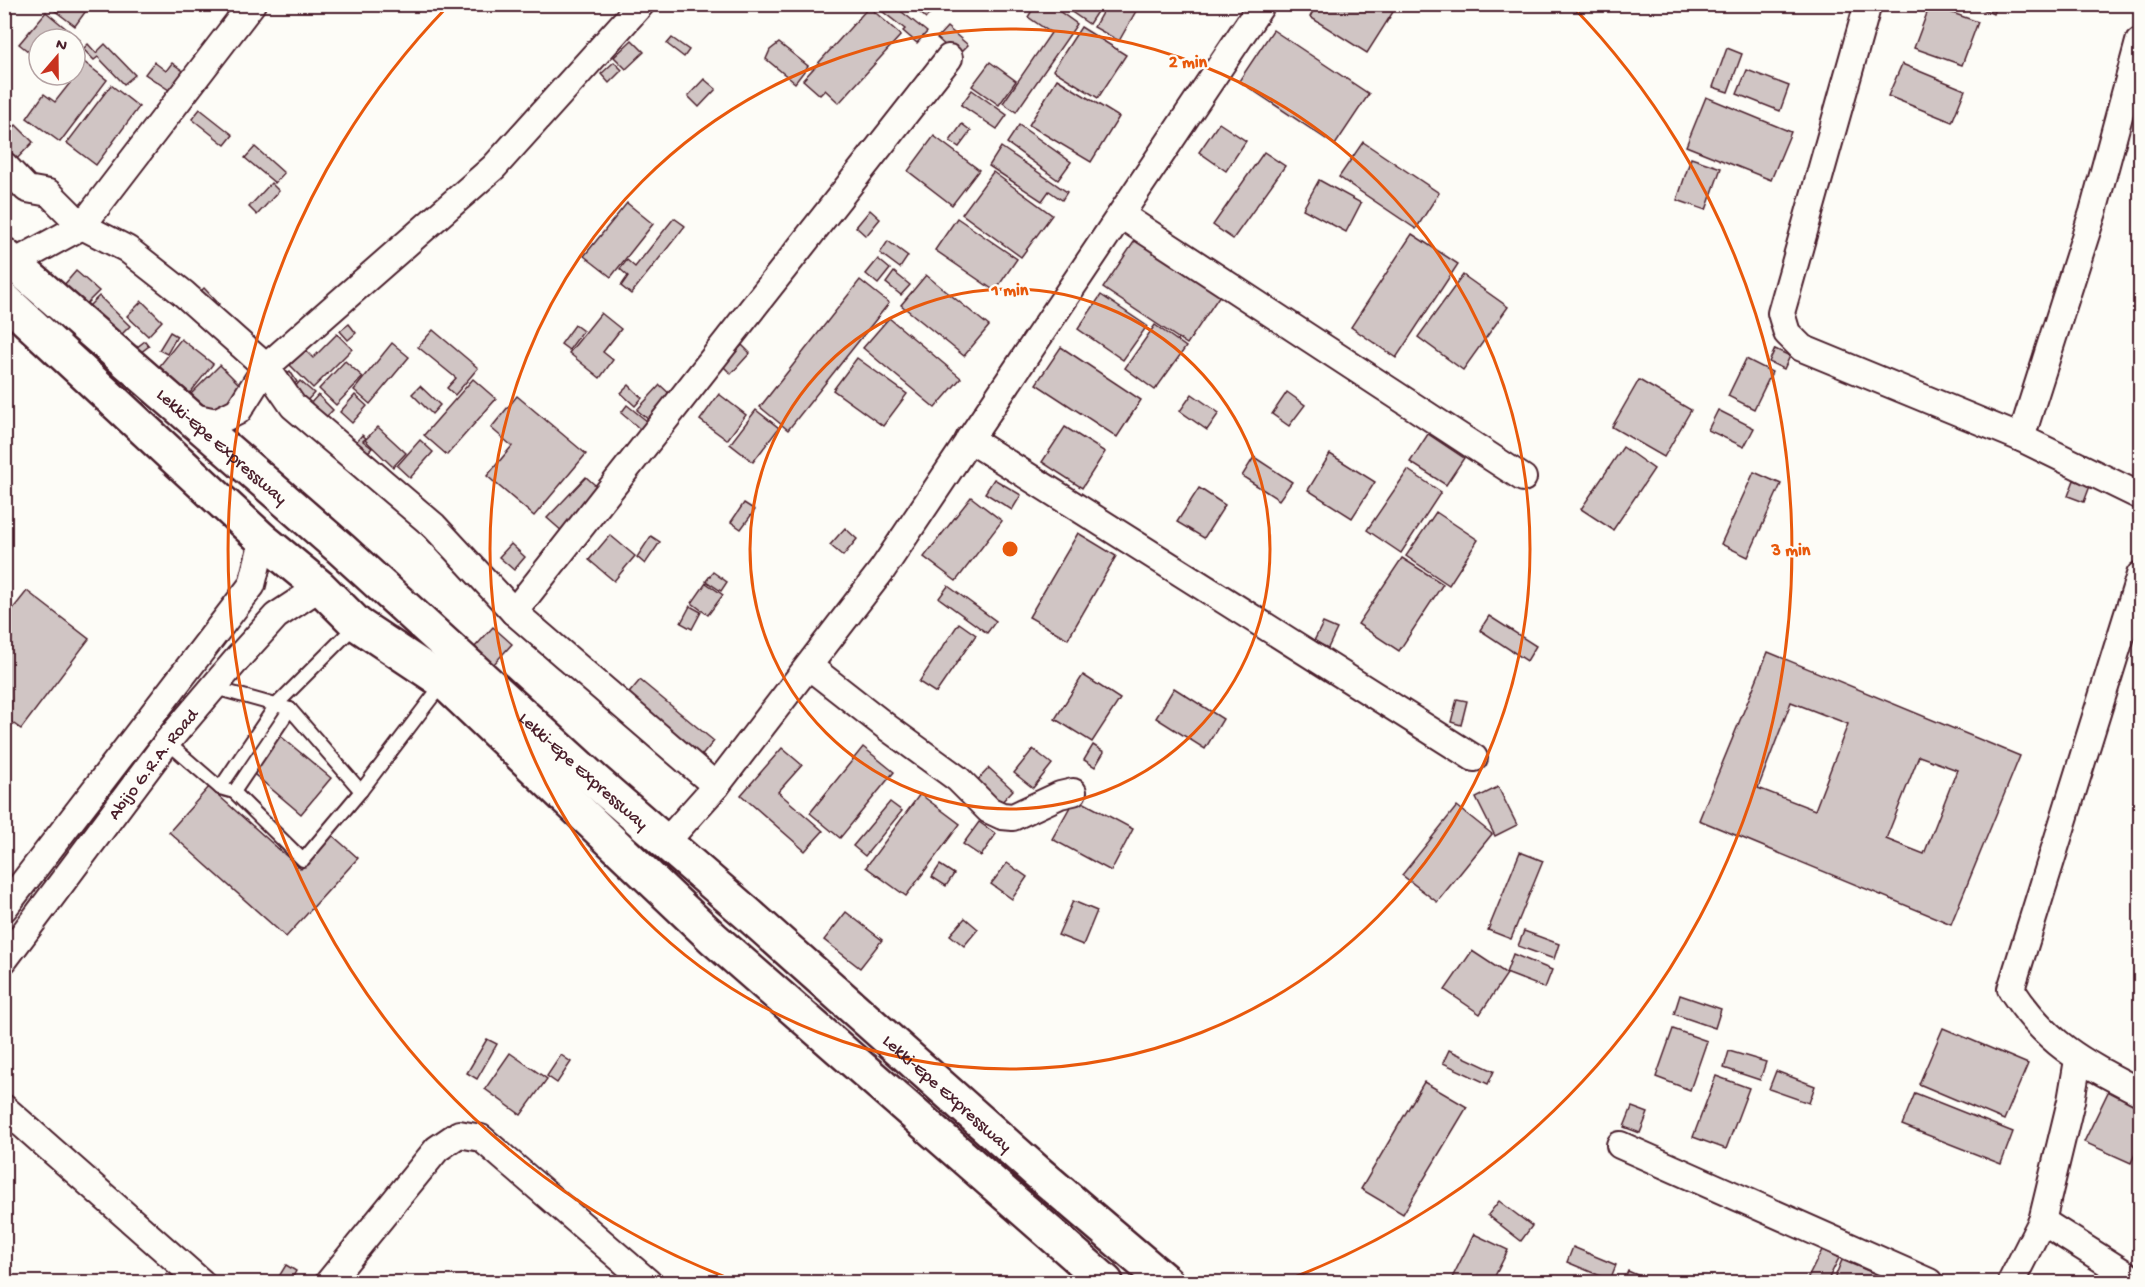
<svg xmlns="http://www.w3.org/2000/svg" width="2145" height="1287" font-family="'Gochi Hand',sans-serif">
<rect width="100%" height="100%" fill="#fdfcf7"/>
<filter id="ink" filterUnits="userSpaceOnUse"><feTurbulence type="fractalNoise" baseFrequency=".0167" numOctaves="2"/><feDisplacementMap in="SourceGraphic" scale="12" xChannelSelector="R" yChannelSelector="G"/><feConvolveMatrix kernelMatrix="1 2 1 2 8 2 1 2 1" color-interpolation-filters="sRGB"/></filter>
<g filter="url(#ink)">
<!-- building -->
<g fill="#d0c5c4" stroke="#4a1f2b" stroke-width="1.5" fill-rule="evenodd">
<polygon points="46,4 91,4 75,26"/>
<polygon points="881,4 892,4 927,32 917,43 903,31 905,29 878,8"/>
<polygon points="910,4 938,4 926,18"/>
<polygon points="1036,4 1049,4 1077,24 1016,112 1003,103 1051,33 1028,17"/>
<polygon points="1060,4 1102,4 1089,24"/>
<polygon points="1107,4 1140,4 1119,41 1094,27"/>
<polygon points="1317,4 1382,4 1393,12 1367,53 1310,17"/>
<polygon points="1973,4 1997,4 1993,14"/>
<polygon points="1930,5 1978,22 1962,65 1914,48"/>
<polygon points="869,7 901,35 839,103 825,90 820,95 803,80"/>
<polygon points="46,12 80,40 75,46 75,39 39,39 39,60 19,44"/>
<polygon points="947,27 968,45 957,56 937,38"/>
<polygon points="1081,27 1126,55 1098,98 1053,70"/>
<polygon points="1273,30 1369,94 1335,145 1239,81"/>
<polygon points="672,38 689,50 684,57 667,44"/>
<polygon points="632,40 644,52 626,69 614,57"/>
<polygon points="779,43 808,66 795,83 766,59 770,50"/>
<polygon points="88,44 96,53 105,44 135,75 124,84 98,57 94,60 83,49"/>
<polygon points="1727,48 1742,54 1728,92 1713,87"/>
<polygon points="75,55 107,80 60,142 27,118 44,94 55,102 70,83 59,75 75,75"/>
<polygon points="154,62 166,71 172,63 186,73 172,92 145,74"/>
<polygon points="614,62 622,70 609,83 601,74"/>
<polygon points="990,62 1016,81 999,105 972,86"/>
<polygon points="1902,64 1965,90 1952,122 1888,96"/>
<polygon points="1747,70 1789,86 1780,111 1737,94"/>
<polygon points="704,79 716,89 699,107 688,96"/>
<polygon points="1057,79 1119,117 1091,162 1029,125"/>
<polygon points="111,85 139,107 96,165 67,143"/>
<polygon points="972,90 1007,115 997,129 961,105"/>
<polygon points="1706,97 1791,132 1771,180 1686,146"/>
<polygon points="200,109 233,135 225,145 192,119"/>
<polygon points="1219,123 1246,141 1226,171 1199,152"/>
<polygon points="962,124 971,131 959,147 950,141"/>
<polygon points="16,125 33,142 12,164 4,156 4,137"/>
<polygon points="1019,125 1071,162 1058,180 1007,143"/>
<polygon points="934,136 979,170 952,205 908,171"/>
<polygon points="1363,142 1439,193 1416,229 1339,177"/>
<polygon points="255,147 284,173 275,183 245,158"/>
<polygon points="1001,147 1067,192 1062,200 1049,191 1042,201 989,166"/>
<polygon points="1264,152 1285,166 1233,239 1213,225"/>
<polygon points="1691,158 1721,168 1706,210 1677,200"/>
<polygon points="993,172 1052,215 1021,257 962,214"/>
<polygon points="1319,180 1361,203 1346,232 1303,209"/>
<polygon points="271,183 279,191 257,215 249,207"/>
<polygon points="627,203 653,224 611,277 584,256"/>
<polygon points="870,210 880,219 866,236 856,227"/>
<polygon points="674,218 685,226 631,294 621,286 628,276 620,269 627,260 635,267"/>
<polygon points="957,218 1017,259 995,291 935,250"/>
<polygon points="1412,234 1458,264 1396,358 1351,327"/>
<polygon points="1136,239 1220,295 1187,344 1103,288"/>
<polygon points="888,241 908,256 900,268 880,253"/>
<polygon points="878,259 890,269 878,284 866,274"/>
<polygon points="76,271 99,291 86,304 64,285"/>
<polygon points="894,272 910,285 901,295 886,283"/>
<polygon points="926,275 989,326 964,356 901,305"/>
<polygon points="1463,275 1508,307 1463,370 1418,337"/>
<polygon points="860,280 889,303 788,430 760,407"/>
<polygon points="204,288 219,304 210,313 195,297"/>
<polygon points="1101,295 1147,326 1123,360 1078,329"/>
<polygon points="99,296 130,326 118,338 88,307"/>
<polygon points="142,301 162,321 148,336 127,316"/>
<polygon points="601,313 621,329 603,352 613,360 600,378 569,353"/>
<polygon points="889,318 961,378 935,408 863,348"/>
<polygon points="349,324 356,333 348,340 340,331"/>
<polygon points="575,325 583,331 569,350 561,344"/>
<polygon points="1155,325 1186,347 1155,390 1125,368"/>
<polygon points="433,330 478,368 455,395 447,388 456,378 418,347"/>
<polygon points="170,332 177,336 167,354 159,350"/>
<polygon points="337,334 352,349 313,388 290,365 305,350 313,358"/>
<polygon points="181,339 213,364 190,393 158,368"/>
<polygon points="145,341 149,346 140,353 136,348"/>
<polygon points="392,343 409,357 370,404 354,390"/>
<polygon points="742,345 750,353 731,374 723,366"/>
<polygon points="1061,347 1141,400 1117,437 1036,384"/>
<polygon points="1775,349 1790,356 1784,369 1769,362"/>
<polygon points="857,358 907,394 883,426 833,390"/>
<polygon points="1746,359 1772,372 1754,409 1728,396"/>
<polygon points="345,361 363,377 336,405 319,389"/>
<polygon points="220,365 243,388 214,417 191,394"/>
<polygon points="290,371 297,382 287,389 279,378"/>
<polygon points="473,379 496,399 447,455 424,435"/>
<polygon points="1639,380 1691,410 1664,457 1612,427"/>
<polygon points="300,381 314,393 303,405 290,393"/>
<polygon points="629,385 642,398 635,406 621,393"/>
<polygon points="660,385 672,396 649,420 637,410"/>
<polygon points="420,386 440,405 432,414 412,394"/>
<polygon points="1287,392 1305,405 1289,426 1272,414"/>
<polygon points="719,394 746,415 727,440 700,420"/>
<polygon points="1192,394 1219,413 1207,430 1180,411"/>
<polygon points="318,395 333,410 324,419 309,405"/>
<polygon points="355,395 367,406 352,423 340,412"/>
<polygon points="517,396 586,454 534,516 487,476 512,446 491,428"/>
<polygon points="627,405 653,426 646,434 621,413"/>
<polygon points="756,410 779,428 753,462 730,444"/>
<polygon points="1718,410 1754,428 1744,447 1708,430"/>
<polygon points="378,427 406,453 393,467 365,440"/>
<polygon points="1065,427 1105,452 1082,488 1042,462"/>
<polygon points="1428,434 1464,458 1446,485 1410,462"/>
<polygon points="362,435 366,438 363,441 372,448 362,458 351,448"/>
<polygon points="420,440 433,452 410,478 397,466"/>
<polygon points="1623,447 1654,469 1613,530 1581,509"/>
<polygon points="1330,454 1375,482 1352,518 1308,490"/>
<polygon points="1254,457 1292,482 1279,500 1242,476"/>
<polygon points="1408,470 1441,492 1401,553 1367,530"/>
<polygon points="1754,472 1781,484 1748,557 1721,544"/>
<polygon points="586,477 602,491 563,532 547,518"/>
<polygon points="994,479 1021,495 1012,510 985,493"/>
<polygon points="2074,480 2090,486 2084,502 2068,496"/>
<polygon points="1199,488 1225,505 1204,538 1177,522"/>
<polygon points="971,497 1002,521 956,581 924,557"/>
<polygon points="744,503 755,510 741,529 731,522"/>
<polygon points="1436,512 1478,540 1449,585 1406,556"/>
<polygon points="845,528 857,539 843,556 830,545"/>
<polygon points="1078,533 1116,556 1068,639 1029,617"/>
<polygon points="610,535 635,556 614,581 589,560"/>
<polygon points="651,536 660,542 645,564 637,557"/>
<polygon points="511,544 525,557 514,570 499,557"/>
<polygon points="1402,558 1443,584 1399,651 1358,624"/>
<polygon points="713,572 727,582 721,591 706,581"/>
<polygon points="706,583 723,595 708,615 692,603"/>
<polygon points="948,586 996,621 987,633 939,598"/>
<polygon points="27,591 89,639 21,729 4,717 4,620"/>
<polygon points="690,606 701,612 692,629 681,623"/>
<polygon points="1489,616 1536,646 1527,661 1480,630"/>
<polygon points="959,623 976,635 936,693 919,682"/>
<polygon points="1323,623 1337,629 1328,648 1314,641"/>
<polygon points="493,627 512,644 493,665 474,648"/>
<path d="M1768,652L2020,756L1951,924L1699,820ZM1791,702L1848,724L1815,810L1758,788ZM1919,756L1957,770L1924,854L1886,839Z"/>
<polygon points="1083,675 1120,699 1092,742 1055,719"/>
<polygon points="640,680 714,741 699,759 625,698"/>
<polygon points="1174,688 1223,719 1205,749 1156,718"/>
<polygon points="1457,699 1467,701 1461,725 1451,722"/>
<polygon points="278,734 331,778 301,814 248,769"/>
<polygon points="1093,745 1104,752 1095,767 1084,760"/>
<polygon points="863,747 894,772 840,838 810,813"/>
<polygon points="782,748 802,765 778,792 823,831 805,851 741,795"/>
<polygon points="1033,749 1052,764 1033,788 1014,773"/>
<polygon points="989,768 1013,790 998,806 974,784"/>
<polygon points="209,787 301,869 332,835 358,858 286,937 169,832"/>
<polygon points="1498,787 1517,825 1495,836 1476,798"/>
<polygon points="920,794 960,824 906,896 866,867"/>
<polygon points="1075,798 1133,829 1111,871 1052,839"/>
<polygon points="890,802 902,811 865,856 853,846"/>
<polygon points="1457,806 1492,834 1437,902 1402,875"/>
<polygon points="979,822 996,834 981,856 963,844"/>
<polygon points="1520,852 1543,861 1511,939 1488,930"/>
<polygon points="1007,863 1027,877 1012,899 991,884"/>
<polygon points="940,865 954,874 946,886 932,877"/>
<polygon points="1073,901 1097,911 1083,945 1058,935"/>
<polygon points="846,912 882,940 860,968 824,940"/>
<polygon points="965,918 978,929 964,946 950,935"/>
<polygon points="1524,931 1559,944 1554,959 1518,946"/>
<polygon points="1472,951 1507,974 1480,1014 1445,990"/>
<polygon points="1513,954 1552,970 1545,988 1506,973"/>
<polygon points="1680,995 1721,1009 1715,1028 1674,1014"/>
<polygon points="1943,1028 2028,1064 2004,1120 1919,1084"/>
<polygon points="1673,1029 1707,1041 1690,1090 1656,1077"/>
<polygon points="487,1039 497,1044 477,1079 467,1073"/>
<polygon points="1449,1050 1494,1071 1488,1084 1443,1063"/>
<polygon points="1729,1051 1766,1062 1760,1080 1724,1068"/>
<polygon points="510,1053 547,1079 521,1115 485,1089"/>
<polygon points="561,1055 571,1062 557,1083 547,1076"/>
<polygon points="1776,1071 1815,1086 1809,1103 1769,1089"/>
<polygon points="1716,1076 1749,1088 1726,1149 1693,1137"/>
<polygon points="1424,1082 1467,1107 1403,1214 1361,1189"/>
<polygon points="2111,1086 2140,1099 2140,1143 2131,1163 2084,1142"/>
<polygon points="1915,1093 2013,1132 2001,1164 1902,1125"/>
<polygon points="1632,1107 1648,1113 1640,1133 1624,1127"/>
<polygon points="1499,1201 1532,1226 1521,1241 1488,1215"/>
<polygon points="1474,1234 1508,1250 1492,1282 1450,1282"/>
<polygon points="1573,1247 1616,1265 1610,1280 1567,1262"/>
<polygon points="1822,1250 1839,1258 1827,1282 1806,1282"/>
<polygon points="1842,1260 1876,1274 1872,1282 1833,1282"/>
<polygon points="286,1265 296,1271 290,1282 278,1278"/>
<polygon points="1628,1271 1653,1282 1623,1282"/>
</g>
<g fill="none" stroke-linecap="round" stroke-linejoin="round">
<defs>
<g id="service">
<polyline points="215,688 290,709 361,791"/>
<polyline points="167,742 220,788 234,792 303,860 361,791 443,683"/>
<polyline points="220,788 276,705 357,624"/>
<polyline points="234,792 290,709"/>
</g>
<g id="minor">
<polyline points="1868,4 1781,313 1787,333 1802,348 2021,438 2140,496"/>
<polyline points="4,165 27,189 49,193 82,226 127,249 183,293 266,367 293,406 434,526 514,612 716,786"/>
<polyline points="1121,215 1523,478"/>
<polyline points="14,263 82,226 252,4"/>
<polyline points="188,416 216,422 238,411 266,367 494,167 641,4"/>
<polyline points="2021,438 2093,212 2139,42"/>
<polyline points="969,439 1474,758"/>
<path d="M2140,575L2011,989C2047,1045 2084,1063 2140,1092"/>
<polyline points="514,612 949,58"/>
<polyline points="810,667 888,728 958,779 989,810 1002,816 1013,817 1060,795 1073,792"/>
<polyline points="666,842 716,786 882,570 1262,4"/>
<polyline points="4,908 252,585 263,540"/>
<path id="s1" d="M4,960L167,742L239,657L276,616L320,587"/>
<polyline points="4,1108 201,1282"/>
<polyline points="1620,1145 1929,1282"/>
<polyline points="2042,1221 2138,1282"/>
<polyline points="329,1282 437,1149 459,1134 481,1138 648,1282"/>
<polyline points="2011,1282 2042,1221 2071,1101 2078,1060"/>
</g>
<g id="trunk">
<path id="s2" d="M4,255L340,548L594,780L748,914L1036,1171L1166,1282"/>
<polyline points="4,299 263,540 320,587 357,624 444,682 713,938 1106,1282"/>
</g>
</defs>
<!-- service casing -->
<use href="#service" stroke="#4a1f2b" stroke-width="16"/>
<!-- minor casing -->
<use href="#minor" stroke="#4a1f2b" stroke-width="30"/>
<!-- trunk casing -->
<use href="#trunk" stroke="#4a1f2b" stroke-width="38"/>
<!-- service -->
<use href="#service" stroke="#fdfcf7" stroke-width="12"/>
<!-- minor -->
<use href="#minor" stroke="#fdfcf7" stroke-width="26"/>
<!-- trunk -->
<use href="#trunk" stroke="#fdfcf7" stroke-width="33"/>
</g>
</g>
<!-- distance rings -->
<g fill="none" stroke="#e8590c" stroke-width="3">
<circle cx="1010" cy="549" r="260"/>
<circle cx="1010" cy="549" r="520"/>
<path d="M736 1281A781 781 0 0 1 448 6M1572 6A781 781 0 0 1 1284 1281"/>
</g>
<g text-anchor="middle" stroke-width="4.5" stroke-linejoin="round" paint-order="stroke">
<!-- street labels -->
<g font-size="18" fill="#4a1f2b" stroke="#fdfcf7">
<text dy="6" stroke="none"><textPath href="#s2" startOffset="290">Lekki-Epe Expressway</textPath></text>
<text dy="6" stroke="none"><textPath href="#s1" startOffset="246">Abijo G.R.A. Road</textPath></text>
<text dy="6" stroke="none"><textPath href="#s2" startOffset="776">Lekki-Epe Expressway</textPath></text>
<text dy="6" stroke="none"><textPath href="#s2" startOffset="1262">Lekki-Epe Expressway</textPath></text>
</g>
</g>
<circle cx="1010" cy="549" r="9" fill="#e8590c" stroke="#fdfcf7" stroke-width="3"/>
<g font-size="18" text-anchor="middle" font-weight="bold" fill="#e8590c" stroke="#fdfcf7" stroke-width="4.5" stroke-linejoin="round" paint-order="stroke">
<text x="1188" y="67">2 min</text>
<text x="1010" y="295">1 min</text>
<text x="1791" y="555">3 min</text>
</g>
<!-- margin -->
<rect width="2145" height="1287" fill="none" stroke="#fdfcf7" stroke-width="24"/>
<rect x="12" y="12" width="2121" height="1263" fill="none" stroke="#4a1f2b" stroke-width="2" filter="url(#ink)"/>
<!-- north arrow -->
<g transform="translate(57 57) rotate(20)"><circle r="28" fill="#fdfcf7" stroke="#b5a4a5" stroke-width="1.5"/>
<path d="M0-4.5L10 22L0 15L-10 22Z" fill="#c8321e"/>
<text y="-9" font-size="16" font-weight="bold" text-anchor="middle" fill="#4a1f2b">N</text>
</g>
</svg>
